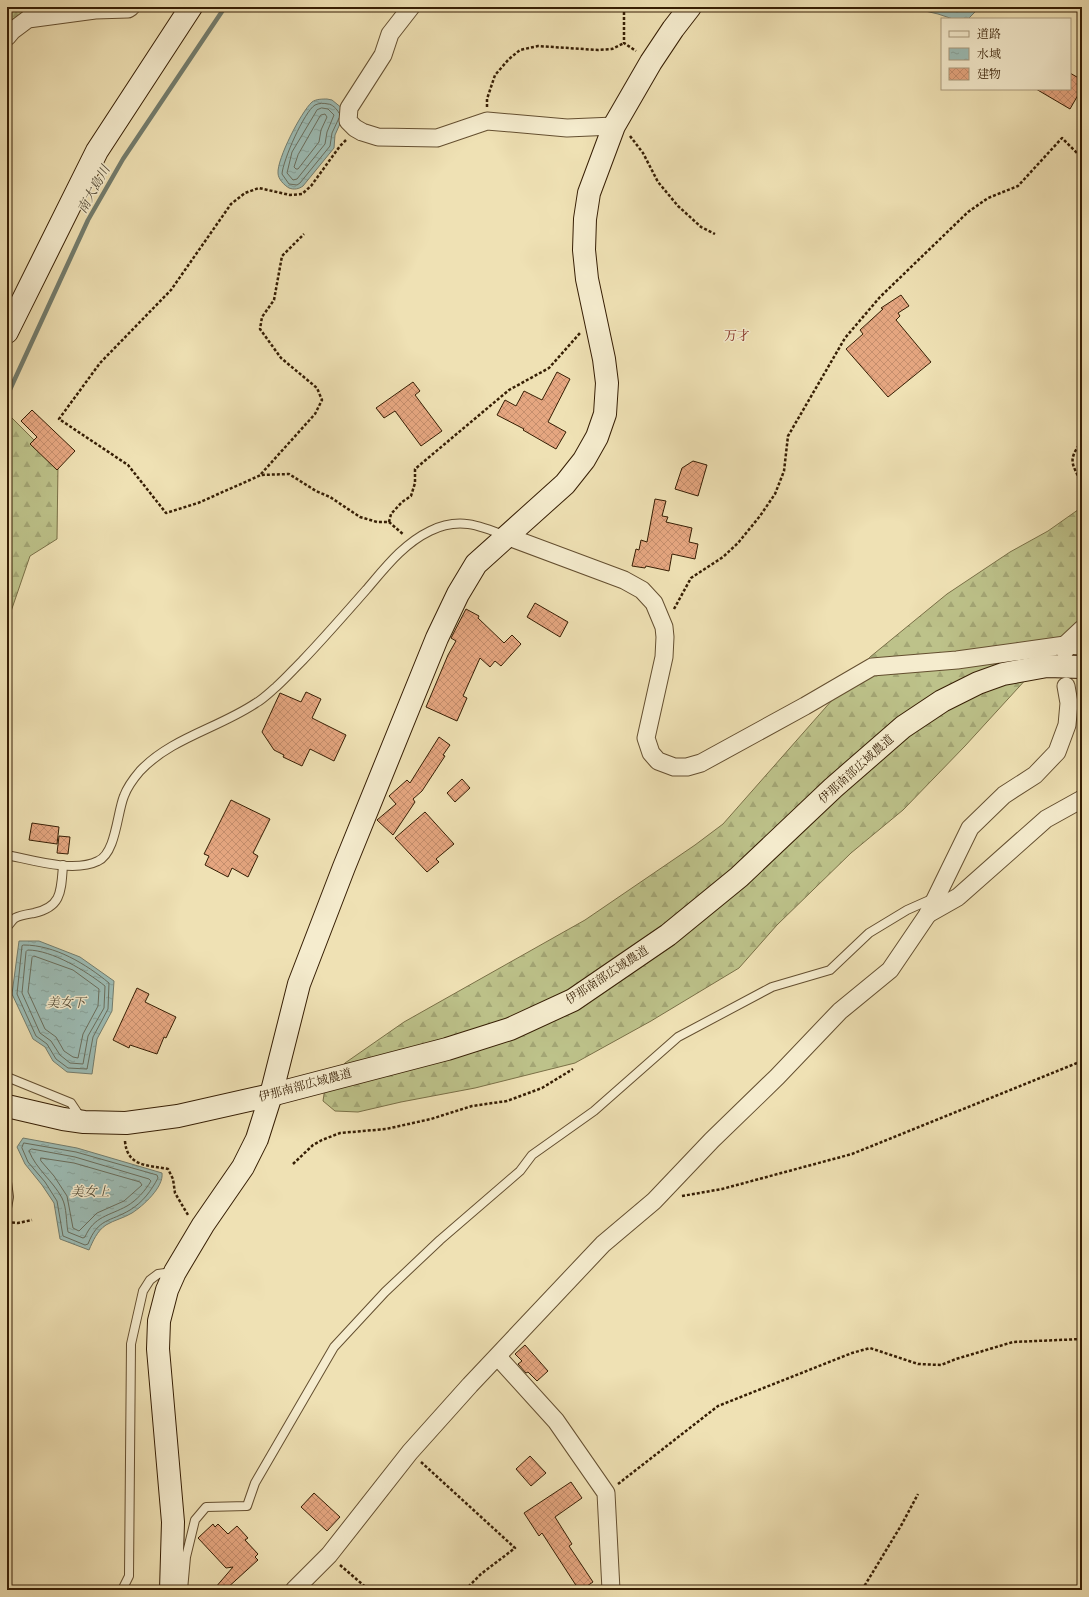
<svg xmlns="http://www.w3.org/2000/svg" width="1089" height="1597" font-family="Vollkorn,'Noto Serif JP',serif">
<defs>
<pattern id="forest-firs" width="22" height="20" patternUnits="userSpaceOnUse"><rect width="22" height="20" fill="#bdc28a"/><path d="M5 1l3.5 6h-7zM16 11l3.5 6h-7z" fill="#a3a675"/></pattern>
<pattern id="water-ripples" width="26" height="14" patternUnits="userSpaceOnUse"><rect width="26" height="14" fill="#9cbcb5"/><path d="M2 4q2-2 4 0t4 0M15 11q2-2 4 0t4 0" fill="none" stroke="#87a19a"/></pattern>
<pattern id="building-cross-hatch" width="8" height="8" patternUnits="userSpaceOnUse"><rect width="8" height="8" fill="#e5a680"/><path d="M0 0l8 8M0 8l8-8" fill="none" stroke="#c58e6d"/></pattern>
</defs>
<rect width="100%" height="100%" fill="#efe1b4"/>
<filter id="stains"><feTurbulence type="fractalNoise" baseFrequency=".005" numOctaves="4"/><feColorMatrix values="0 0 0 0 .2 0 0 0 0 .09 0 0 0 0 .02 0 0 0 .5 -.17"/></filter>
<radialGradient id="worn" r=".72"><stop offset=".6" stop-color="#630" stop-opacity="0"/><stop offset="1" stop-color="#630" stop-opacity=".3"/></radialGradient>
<!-- forest -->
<g fill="url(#forest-firs)" stroke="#7a7047">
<polygon points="7,7 53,7 7,27"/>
<polygon points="10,416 58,464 57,539 30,556 7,623 7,424"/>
<polygon points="1082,507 1082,618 965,746 903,810 851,853 777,925 739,968 651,1021 575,1063 475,1088 401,1102 358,1112 335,1111 323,1101 325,1088 345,1063 404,1022 585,920 695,845 723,824 870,657 947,594 1010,552 1048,531"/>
</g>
<!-- water -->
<g fill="url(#water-ripples)" stroke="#737d6e">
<polygon points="908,7 980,7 968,19 953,19 938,14"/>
<path d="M327,99L332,100L343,109V117L335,135L334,148L303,186C299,189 294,190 289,188C284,185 278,179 278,173C277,159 301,112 312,102C316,99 322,99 327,99Z"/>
<polygon points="19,941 39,941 80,957 114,981 112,1011 97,1039 92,1074 67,1072 53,1061 45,1047 33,1039 12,994"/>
<path d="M23,1138L77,1148L162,1173C164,1187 143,1206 132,1213C124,1218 114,1220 106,1225C97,1231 93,1241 89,1250L60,1239L54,1203L42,1185L25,1164L17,1147Z"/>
</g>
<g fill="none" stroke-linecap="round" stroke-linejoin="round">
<!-- shore -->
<g stroke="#696d5c" stroke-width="1">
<polygon points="322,108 328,109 334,115 327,132 325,144 297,179 293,180 287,173 292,152 317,110"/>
<polygon points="321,115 325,114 327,117 321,130 319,142 298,169 296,169 294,167 298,155"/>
<path d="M339,118L332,133L330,146L300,183L297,185L289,184L282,174C283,160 304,112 315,105C319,103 324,103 328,104C332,104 337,109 339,113"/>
<path d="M24,945C55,945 86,964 109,983L108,1009L93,1037L87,1069L68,1068L56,1059L47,1044L36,1036L17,994L22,946Z"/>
<path d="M28,950C52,950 86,971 105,986L104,1008L88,1036L83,1064L70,1063L60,1055L51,1041L40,1033L22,993L26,952Z"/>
<polygon points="34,956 73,970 99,989 98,1006 83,1034 78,1058 73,1057 64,1051 56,1037 45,1029 28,992 32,958"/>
<path d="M24,1143L76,1152L157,1175L158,1178C151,1191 143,1202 130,1210C110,1222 98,1218 88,1244L85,1245L63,1236L57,1201L45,1182L28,1162L22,1148Z"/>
<path d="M32,1149L75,1157L149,1179L151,1181C145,1191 137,1200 127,1206C109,1216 94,1216 85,1237L83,1238L68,1232C66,1222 67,1208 62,1198C53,1181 36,1169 29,1151Z"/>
<polygon points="41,1158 74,1163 140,1182 142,1185 124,1201 97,1213 79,1231 73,1228 67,1196 54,1176 41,1161"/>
</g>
<!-- stream -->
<polyline stroke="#737d6e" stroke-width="4.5" points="7,396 88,220 123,159 225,7"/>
</g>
<!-- building -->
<g fill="url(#building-cross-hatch)" stroke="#361e04">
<polygon points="1070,73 1082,80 1082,88 1070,109 1036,89 1070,89"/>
<polygon points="901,295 909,306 898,313 900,316 896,320 931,362 888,397 846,349 863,334 860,330 883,309 881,308"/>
<polygon points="557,372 570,379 548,422 566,432 556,449 523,430 524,429 497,415 505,400 516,406 524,391 542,400"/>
<polygon points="413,382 420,391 415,395 442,431 421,446 395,411 384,418 376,408"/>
<polygon points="32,410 75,451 57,470 30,444 37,437 21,421"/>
<polygon points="693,461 707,465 698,496 675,489 682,468"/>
<polygon points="655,499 666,501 662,516 668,517 666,522 692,528 689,542 698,544 695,559 672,554 669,571 646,566 645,568 632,566 636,549 639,550 641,540 647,542"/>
<polygon points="535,603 568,622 560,637 527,617"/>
<polygon points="466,609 479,616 478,618 504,643 512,635 521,644 501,666 495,661 490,667 480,658 463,696 467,698 457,721 426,707 448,655 456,641 451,638"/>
<polygon points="306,692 321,699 312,718 346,735 334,761 310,749 302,766 283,757 284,755 274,750 262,732 280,693 301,702"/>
<polygon points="439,737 450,745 443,755 445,756 422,791 413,799 415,802 393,835 377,820 396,804 389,796 407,780 410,783"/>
<polygon points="462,779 470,788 455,802 447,793"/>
<polygon points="231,800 270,819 253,853 258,856 248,877 232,868 228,877 205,865 209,856 204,854"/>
<polygon points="425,812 454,844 436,859 439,862 427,872 395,838"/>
<polygon points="32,823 59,827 57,844 29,840"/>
<polygon points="59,836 70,837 68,854 57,853"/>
<polygon points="137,988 149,994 145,1002 176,1017 166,1038 164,1037 157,1054 130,1045 129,1048 113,1040"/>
<polygon points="525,1345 548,1371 537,1381 528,1372 526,1373 518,1364 522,1361 515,1354"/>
<polygon points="530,1456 546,1473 531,1486 516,1469"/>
<polygon points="571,1482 582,1498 555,1517 572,1544 569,1546 593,1582 581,1590 579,1590 542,1533 539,1536 524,1513"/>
<polygon points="314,1493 340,1517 327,1531 301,1507"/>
<polygon points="213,1524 215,1527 218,1524 228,1534 237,1526 248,1538 245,1540 258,1554 255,1557 258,1560 225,1590 216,1590 215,1588 233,1567 226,1568 198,1538"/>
</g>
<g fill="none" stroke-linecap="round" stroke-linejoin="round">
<defs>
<g id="lane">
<path d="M7,855C32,860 74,873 98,861C116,853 117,813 124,796C127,788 134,778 140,771C171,738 219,728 256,703C263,699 270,692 276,687C285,679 293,670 302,661C324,638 345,614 366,590C385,568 403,544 430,531C458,517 479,525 506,536"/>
<path d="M7,927C10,924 12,920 15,918C20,915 28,914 34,913C62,907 61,891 63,865"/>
<polyline points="7,1077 71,1103 81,1118"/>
<polyline points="7,1182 9,1197 7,1208"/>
<polyline points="122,1590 129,1576 131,1344 143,1291 150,1280 158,1274 172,1272"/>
<polyline points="183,1590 186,1557 195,1520 206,1507 247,1506 255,1483 334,1347 385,1292 440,1240 520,1171 532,1155 594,1111 678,1037 772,987 830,970 869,933 907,910 934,898"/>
</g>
<g id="street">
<polyline points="411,7 390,34 383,55 349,108 348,121 355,128 362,132 378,137 437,138 487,121 567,128 614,126"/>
<polyline points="7,37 12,31 28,19 95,10 128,9 131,7"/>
<polyline points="506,536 624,580 642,590 654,603 664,627 665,637 664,657 646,738 651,753 658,761 674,767 687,767 701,763 805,706 872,667 957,660 1065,645 1082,646"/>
<polyline points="1065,651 1065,645 1082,629"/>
<polyline points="928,914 958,897 1046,819 1082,799"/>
<polyline points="498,1357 556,1421 606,1493 611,1590"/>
<polyline points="294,1590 329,1555 410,1452 470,1385 603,1244 654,1201 712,1140 777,1077 840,1011 890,970 928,914 970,828 1004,795 1035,775 1057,752 1067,725 1069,703 1066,686"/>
</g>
<g id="secondary">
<polyline points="7,332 97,151 191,7"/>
<polyline points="7,1106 63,1119 84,1122 126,1123 178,1116 271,1095 447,1049 510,1029 573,1000 668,935 739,877 833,788 903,727 942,701 978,683 1003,674 1047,666 1082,667"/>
<polyline points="171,1590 173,1522 158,1349 159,1321 167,1290 175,1272 203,1225 243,1167 257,1139 271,1095 299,984 344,867 437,638 458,594 476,564 565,484 584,460 597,437 605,414 607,383 604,359 587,279 584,250 585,219 589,193 614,126 651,62 673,29 690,7"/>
</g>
</defs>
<!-- lane casing -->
<use href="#lane" stroke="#644f30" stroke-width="10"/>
<!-- street casing -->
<use href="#street" stroke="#644f30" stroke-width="19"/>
<!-- secondary casing -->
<use href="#secondary" stroke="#361e04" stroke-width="24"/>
<!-- path -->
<g stroke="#361e04" stroke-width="2.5" stroke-dasharray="3 2" stroke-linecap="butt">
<polyline points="624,7 624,43 636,51"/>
<polyline points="487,107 487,99 495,75 509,59 520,50 538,46 598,50 612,49 624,43"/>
<polyline points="630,136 643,153 658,182 678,206 701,227 715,234"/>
<polyline points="346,140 340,146 311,186 302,194 290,195 259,188 245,193 231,204 171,290 100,363 59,419 128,465 166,513 198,503 261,475 289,474 316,491 330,497 360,517 377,522 389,522 404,535"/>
<path d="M1082,441C1067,461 1072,463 1082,484"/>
<polyline points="261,474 315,414 322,400 317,388 281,358 260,329 262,317 274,300 282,256 304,234"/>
<polyline points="389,522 391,514 402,502 411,496 415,483 415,469 509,390 549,368 580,333"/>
<polyline points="674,609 691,578 723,557 738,543 760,516 775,494 784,471 788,436 845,338 880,297 968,212 988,198 1018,186 1062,138 1082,158"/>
<path d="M125,1141C127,1167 148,1165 168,1169L173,1179L175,1193L188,1215"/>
<polyline points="293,1164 313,1145 322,1140 340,1133 386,1129 431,1119 472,1106 507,1101 542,1088 573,1069"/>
<polyline points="682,1196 722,1189 852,1154 1082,1061"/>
<polyline points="7,1222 18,1223 32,1220"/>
<polyline points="421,1462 515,1548 481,1574 465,1590"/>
<polyline points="618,1484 718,1406 852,1353 870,1348 918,1364 941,1365 956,1359 1013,1342 1082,1339"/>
<polyline points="340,1565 369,1590"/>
<polyline points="862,1590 902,1524 918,1494"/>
</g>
<!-- lane -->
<use href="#lane" stroke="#f5ecce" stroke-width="8"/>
<!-- street -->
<use href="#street" stroke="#f5ecce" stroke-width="17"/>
<!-- secondary -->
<use href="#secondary" stroke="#f5ecce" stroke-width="22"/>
</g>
<g text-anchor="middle" stroke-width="3" stroke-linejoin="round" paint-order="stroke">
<!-- street labels -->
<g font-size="12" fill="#361e04" stroke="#f5ecce">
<text transform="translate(856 769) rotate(-42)" y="4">伊那南部広域農道</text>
<text transform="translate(607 975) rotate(-33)" y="4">伊那南部広域農道</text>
<text transform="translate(305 1085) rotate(-15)" y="4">伊那南部広域農道</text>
</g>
<!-- water labels -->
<g font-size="13" font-style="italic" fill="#554d39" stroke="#f5ecce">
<text transform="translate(93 189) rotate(-61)" y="5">南大島川</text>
<text x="66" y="1007">美女下</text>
<text x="90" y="1196">美女上</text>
</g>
<!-- neighbourhood labels -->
<g font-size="13" fill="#7a1f14" stroke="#f5ecce">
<text x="737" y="340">万才</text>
</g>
</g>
<!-- margin -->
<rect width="1089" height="1597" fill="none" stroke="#efe1b4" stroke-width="24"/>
<rect x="8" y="8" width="1073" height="1581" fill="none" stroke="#361e04" stroke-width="2"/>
<rect x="12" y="12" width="1065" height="1573" fill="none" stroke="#361e04"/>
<!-- legend -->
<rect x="941" y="18" width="130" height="72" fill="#f5ecce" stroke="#a99a7d"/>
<rect x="949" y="31" width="20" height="6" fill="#f5ecce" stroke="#a99a7d"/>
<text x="977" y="38" font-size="12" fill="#361e04">道路</text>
<rect x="949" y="48" width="20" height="12" fill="url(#water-ripples)" stroke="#a99a7d"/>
<text x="977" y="58" font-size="12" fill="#361e04">水域</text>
<rect x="949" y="68" width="20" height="12" fill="url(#building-cross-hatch)" stroke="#a99a7d"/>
<text x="977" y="78" font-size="12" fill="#361e04">建物</text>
<rect width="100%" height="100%" filter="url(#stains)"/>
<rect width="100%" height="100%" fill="url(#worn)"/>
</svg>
